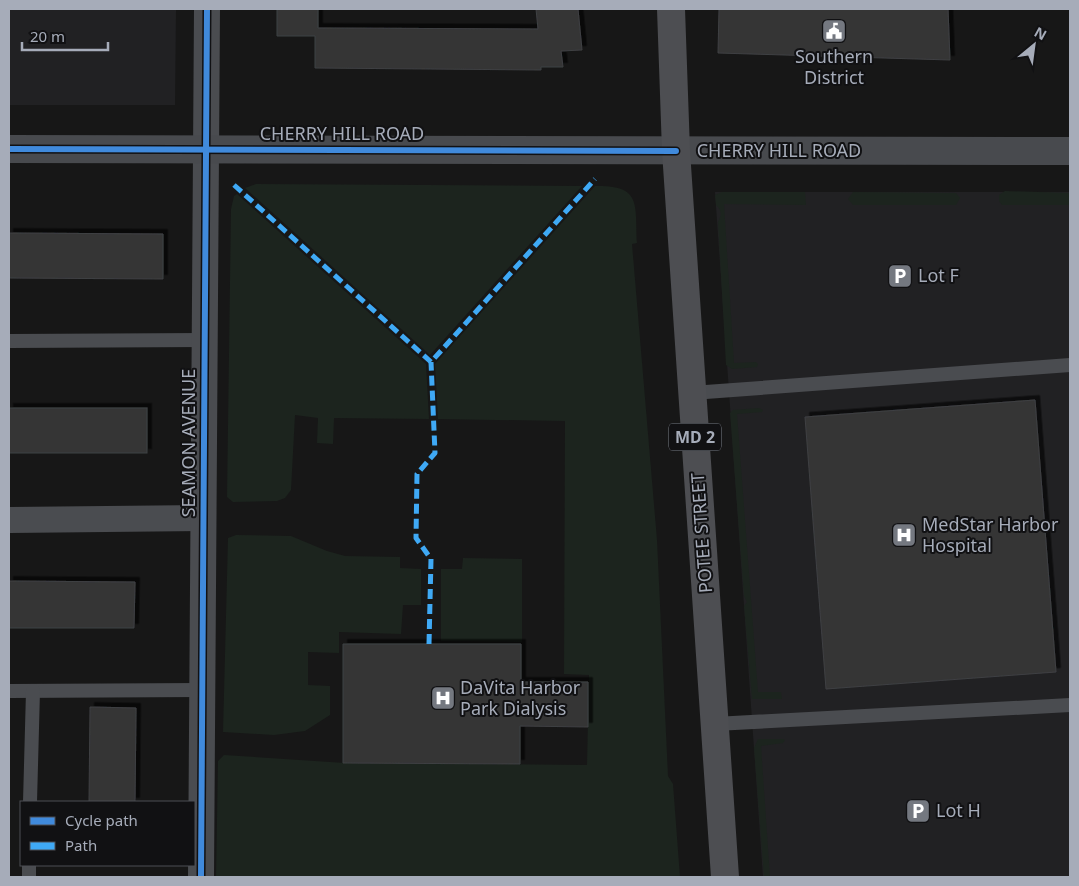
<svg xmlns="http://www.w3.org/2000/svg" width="1079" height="886" font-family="'Noto Sans',sans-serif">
<defs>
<filter id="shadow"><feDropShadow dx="4.5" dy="-4.5" stdDeviation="0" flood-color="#0009"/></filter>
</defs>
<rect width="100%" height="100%" fill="#171717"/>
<!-- built -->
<g fill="#212123">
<polygon points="9,9 176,9 175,105 9,105"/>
<polygon points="715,192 1070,192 1070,877 763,877"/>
</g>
<!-- green -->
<g fill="#1c241e">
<polygon points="256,184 582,186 430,355 245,188"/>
<path d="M595,186C642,185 635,204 637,243L632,244L657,540L668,776L673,784L680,877H216L218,761L224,755L345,763L587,765L589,675L564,674L565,421L438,419L435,364Z"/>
<polygon points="1005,191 1070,193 1070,205 1002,205 999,201 999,195"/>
<path d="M722,192H805L806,205L724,204L734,363L756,362L758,364L757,367L732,369L726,365L718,222C722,214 722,211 716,205L715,195Z"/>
<polygon points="853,192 956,193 960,198 956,205 853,205 848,199"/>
<polygon points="237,194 426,364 429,419 334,418 333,444 317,443 318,418 295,415 291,490 285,498 277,501 233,502 227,497 231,209 234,196"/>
<polygon points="759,408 763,410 762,412 737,414 758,692 781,692 782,699 752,699 744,606 747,602 744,596 730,413 733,410"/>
<polygon points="236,535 291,536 327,551 345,556 400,557 400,568 421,569 421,605 403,605 401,634 339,632 339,653 308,652 308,685 330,686 330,715 305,731 274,735 223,732 228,538"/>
<polygon points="463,558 522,559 522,642 441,641 441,569 462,569"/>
<polygon points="758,739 783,739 785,740 783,743 761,746 770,877 764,877 754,748"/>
</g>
<!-- building -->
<g fill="#353536" stroke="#3f4043" filter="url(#shadow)">
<polygon points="277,9 318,9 318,28 538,29 536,9 578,9 582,50 561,51 563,67 541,67 541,70 315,68 315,36 277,36"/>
<polygon points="719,9 948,9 950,60 718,53"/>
<polygon points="9,233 163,234 163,279 9,278"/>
<polygon points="1035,400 1056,672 826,689 805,417"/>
<rect x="9" y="408" width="138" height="45"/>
<polygon points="9,581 135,582 134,628 9,628"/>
<polygon points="343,644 521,644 521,682 588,682 588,727 520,726 520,764 343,763"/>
<polygon points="90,707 136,708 135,802 89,802"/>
</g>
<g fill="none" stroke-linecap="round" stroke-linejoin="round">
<!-- lane -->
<g stroke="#4a4c50" stroke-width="14">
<polyline points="9,341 205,340"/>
<polyline points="692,393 1070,365"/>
<polyline points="9,691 202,690"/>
<polyline points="715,724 1070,705"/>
<polyline points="30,802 33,691"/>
<polyline points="29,877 29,865"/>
</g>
<!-- street -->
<g stroke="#4a4c50" stroke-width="26">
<polyline points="9,520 203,518"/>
<polyline points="201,877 207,9"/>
</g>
<!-- secondary -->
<polyline stroke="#484a4e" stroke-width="28" points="9,149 1070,151"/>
<!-- primary -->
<polyline stroke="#4d4e52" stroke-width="28" points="671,9 676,151 725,877"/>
<!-- quiet -->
<g stroke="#3fa9f5" stroke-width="5" stroke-dasharray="10 5" stroke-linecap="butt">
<polyline points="234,185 431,362 595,179"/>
<polyline points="429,644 431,559 416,538 417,474 435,453 431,362"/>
</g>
<defs>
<g id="cycleway">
<polyline points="9,149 676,151"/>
<polyline points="201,877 207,9"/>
</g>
</defs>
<!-- cycleway casing -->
<use href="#cycleway" stroke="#111113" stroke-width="9"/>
<!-- cycleway -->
<use href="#cycleway" stroke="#408adc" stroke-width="6"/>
</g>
<!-- icons -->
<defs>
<symbol id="civic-square" viewBox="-11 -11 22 22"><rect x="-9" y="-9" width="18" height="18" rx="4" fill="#747880" stroke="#111113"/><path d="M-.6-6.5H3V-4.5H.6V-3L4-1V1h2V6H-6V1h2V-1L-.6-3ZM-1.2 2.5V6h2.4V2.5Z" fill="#fff"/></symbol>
<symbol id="parking-square" viewBox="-11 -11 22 22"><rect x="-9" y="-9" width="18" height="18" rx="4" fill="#747880" stroke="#111113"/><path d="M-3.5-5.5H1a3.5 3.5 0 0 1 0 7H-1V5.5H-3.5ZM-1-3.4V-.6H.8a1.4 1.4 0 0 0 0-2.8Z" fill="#fff"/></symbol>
<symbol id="hospital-square" viewBox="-11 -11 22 22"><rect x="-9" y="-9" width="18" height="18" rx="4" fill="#747880" stroke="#111113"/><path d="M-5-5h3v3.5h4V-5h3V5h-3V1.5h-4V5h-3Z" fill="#fff"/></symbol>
</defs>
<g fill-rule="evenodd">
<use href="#civic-square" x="820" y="17" width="28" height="28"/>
<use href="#parking-square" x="886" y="262" width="28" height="28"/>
<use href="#hospital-square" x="890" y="521" width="28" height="28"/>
<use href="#hospital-square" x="429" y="684" width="28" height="28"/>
<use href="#parking-square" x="904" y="797" width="28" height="28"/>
</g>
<g text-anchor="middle" stroke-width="4" stroke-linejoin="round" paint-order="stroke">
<!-- shield labels -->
<rect fill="#111113" stroke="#797e87" stroke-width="1" x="669" y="423.5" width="52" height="27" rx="4"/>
<g font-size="16" font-weight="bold" fill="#a6acb9">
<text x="695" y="443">MD 2</text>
</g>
<!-- poi labels -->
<g font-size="18" fill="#a6acb9" stroke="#111113" text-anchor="start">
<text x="834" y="63" text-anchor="middle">Southern<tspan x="834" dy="21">District</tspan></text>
<text x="918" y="282">Lot F</text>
<text x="922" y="531">MedStar Harbor<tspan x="922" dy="21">Hospital</tspan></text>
<text x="460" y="694">DaVita Harbor<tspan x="460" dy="21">Park Dialysis</tspan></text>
<text x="936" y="817">Lot H</text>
</g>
<!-- street labels -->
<g font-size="18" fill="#a6acb9" stroke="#111113">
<text x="342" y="140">CHERRY HILL ROAD</text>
<text x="779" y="157">CHERRY HILL ROAD</text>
<text transform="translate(189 443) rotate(-90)" y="6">SEAMON AVENUE</text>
<text transform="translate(702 533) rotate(-94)" y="6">POTEE STREET</text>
</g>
</g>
<!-- border -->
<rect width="1079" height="886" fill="none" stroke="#a6acb9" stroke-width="20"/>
<!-- legend -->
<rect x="20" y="801" width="175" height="65" fill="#111113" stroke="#4d4f55"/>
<rect x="30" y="817" width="25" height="8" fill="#408adc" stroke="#4d4f55"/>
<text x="65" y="826" font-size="15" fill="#a6acb9">Cycle path</text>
<rect x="30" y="842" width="25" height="8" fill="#3fa9f5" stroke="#4d4f55"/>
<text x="65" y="851" font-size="15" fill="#a6acb9">Path</text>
<!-- north arrow -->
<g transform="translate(1034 45) rotate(29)" stroke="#111113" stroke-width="4" paint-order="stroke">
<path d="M0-4L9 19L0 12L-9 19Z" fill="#a6acb9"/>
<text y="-8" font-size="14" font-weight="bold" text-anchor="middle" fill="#a6acb9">N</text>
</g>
<!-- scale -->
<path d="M22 42v8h86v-8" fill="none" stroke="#a6acb9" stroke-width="2.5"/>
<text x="30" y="42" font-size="15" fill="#a6acb9" stroke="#111113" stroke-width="4" paint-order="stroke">20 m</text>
</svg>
